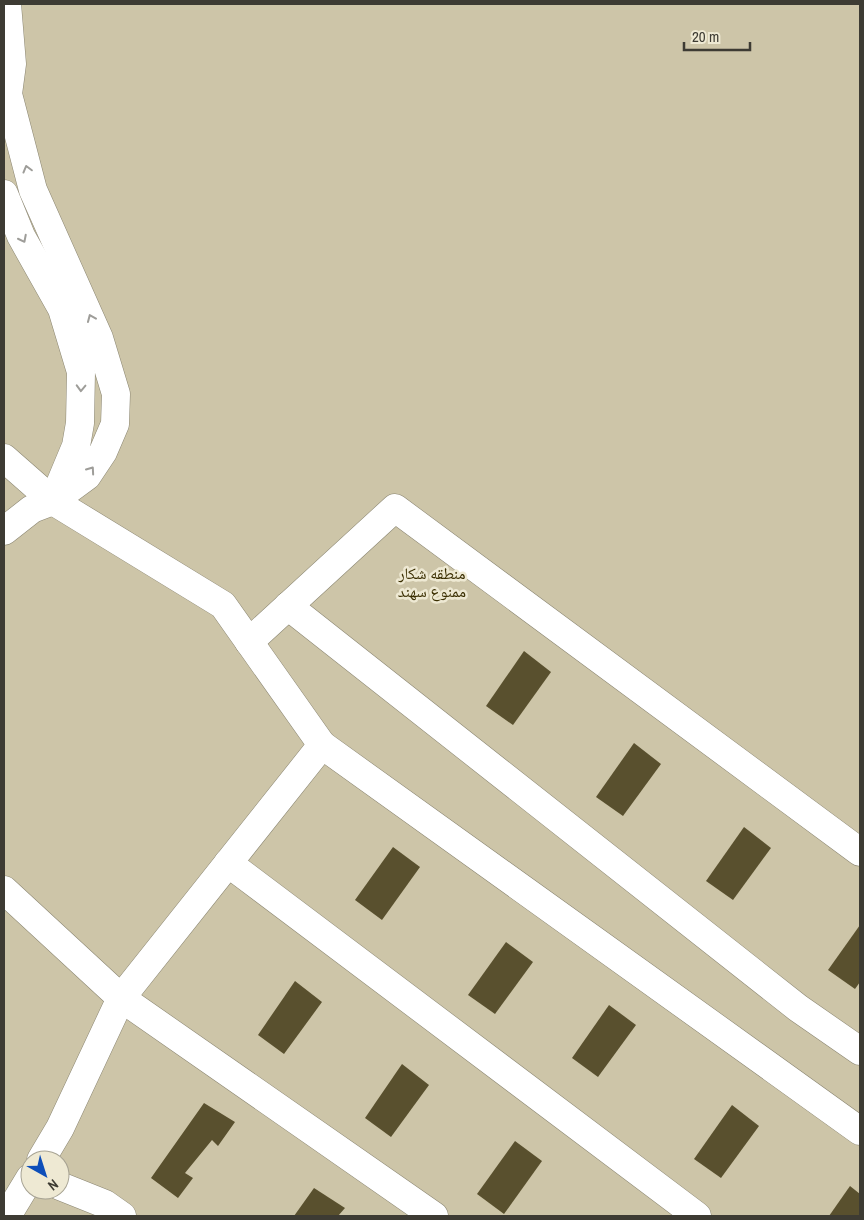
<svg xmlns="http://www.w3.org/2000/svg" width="864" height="1220" font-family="'Archivo Narrow','Noto Naskh Arabic',sans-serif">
<rect width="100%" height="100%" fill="#eee9d3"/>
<!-- green -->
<path fill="#cdc5a8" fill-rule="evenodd" d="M4,4H860V1216H4ZM30,1160H60V1190H30Z"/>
<!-- building -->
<g fill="#59502e">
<polygon points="524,651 551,672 513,725 486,706"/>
<polygon points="634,743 661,764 623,816 596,797"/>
<polygon points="744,827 771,848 733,900 706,881"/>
<polygon points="393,847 420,867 382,920 355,900"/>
<polygon points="860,925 860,982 855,989 828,970"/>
<polygon points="506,942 533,962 495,1014 468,995"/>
<polygon points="295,981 322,1002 284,1054 258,1035"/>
<polygon points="609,1005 636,1025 598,1077 572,1058"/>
<polygon points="402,1064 429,1085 391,1137 365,1118"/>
<polygon points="204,1103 235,1122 218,1146 212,1140 185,1173 193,1178 178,1198 151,1178"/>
<polygon points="732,1105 759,1126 721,1178 694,1159"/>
<polygon points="515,1141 542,1161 504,1214 477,1194"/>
<polygon points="850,1186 860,1194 860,1216 829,1216"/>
<polygon points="314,1188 345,1208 338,1216 294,1216"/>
</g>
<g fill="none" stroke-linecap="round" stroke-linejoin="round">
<defs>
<g id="minor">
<polyline points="4,194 21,236 62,309 81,372 80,423 76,446 53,501"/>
<polyline points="4,458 53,501 223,605 322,745 121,998 60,1128 41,1160"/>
<polyline points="4,531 32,509 53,501 87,476 103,452 115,424 116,394 99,338 33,190 8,94 12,64 7,4"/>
<polyline points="288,606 798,1008 860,1051"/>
<polyline points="249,642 395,508 860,852"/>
<polyline points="322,745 860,1131"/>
<polyline points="228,863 697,1216"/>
<polyline points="4,890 121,998 434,1216"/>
<polyline points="60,1186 105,1204 122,1216"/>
<polyline points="7,1216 30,1178"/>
</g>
</defs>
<!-- minor casing -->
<use href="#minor" stroke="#8b8672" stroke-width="29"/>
<!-- minor -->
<use href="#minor" stroke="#fff" stroke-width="28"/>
</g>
<!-- one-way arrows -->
<defs><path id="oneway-chevron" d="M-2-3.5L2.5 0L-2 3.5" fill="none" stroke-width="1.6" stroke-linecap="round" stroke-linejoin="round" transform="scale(1.25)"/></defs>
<g stroke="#9e9d99">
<use href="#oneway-chevron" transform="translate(27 169) rotate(-105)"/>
<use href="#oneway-chevron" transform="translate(23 239) rotate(63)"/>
<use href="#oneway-chevron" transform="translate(91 318) rotate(-113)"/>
<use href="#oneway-chevron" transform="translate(81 388) rotate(92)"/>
<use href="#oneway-chevron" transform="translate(91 470) rotate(-55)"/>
</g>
<g text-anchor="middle" stroke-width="5" stroke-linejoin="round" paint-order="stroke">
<!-- park labels -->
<g font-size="16" fill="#3a2e00" stroke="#eee9d3">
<text x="432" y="579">منطقه شکار<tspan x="432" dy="18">ممنوع سهند</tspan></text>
</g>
</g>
<!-- border -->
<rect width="864" height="1220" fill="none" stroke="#3d3b33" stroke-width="10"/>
<!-- north arrow -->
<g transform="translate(45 1175) rotate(141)"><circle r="24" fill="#eee9d3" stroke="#a7a393"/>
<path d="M0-4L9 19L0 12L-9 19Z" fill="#0d4eb9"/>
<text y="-8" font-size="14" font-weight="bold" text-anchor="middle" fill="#3d3b33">N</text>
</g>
<!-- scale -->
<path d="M684 42v8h66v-8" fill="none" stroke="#3d3b33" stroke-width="2.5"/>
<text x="692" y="42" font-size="15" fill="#3d3b33" stroke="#eee9d3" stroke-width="4" paint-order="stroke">20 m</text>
</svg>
